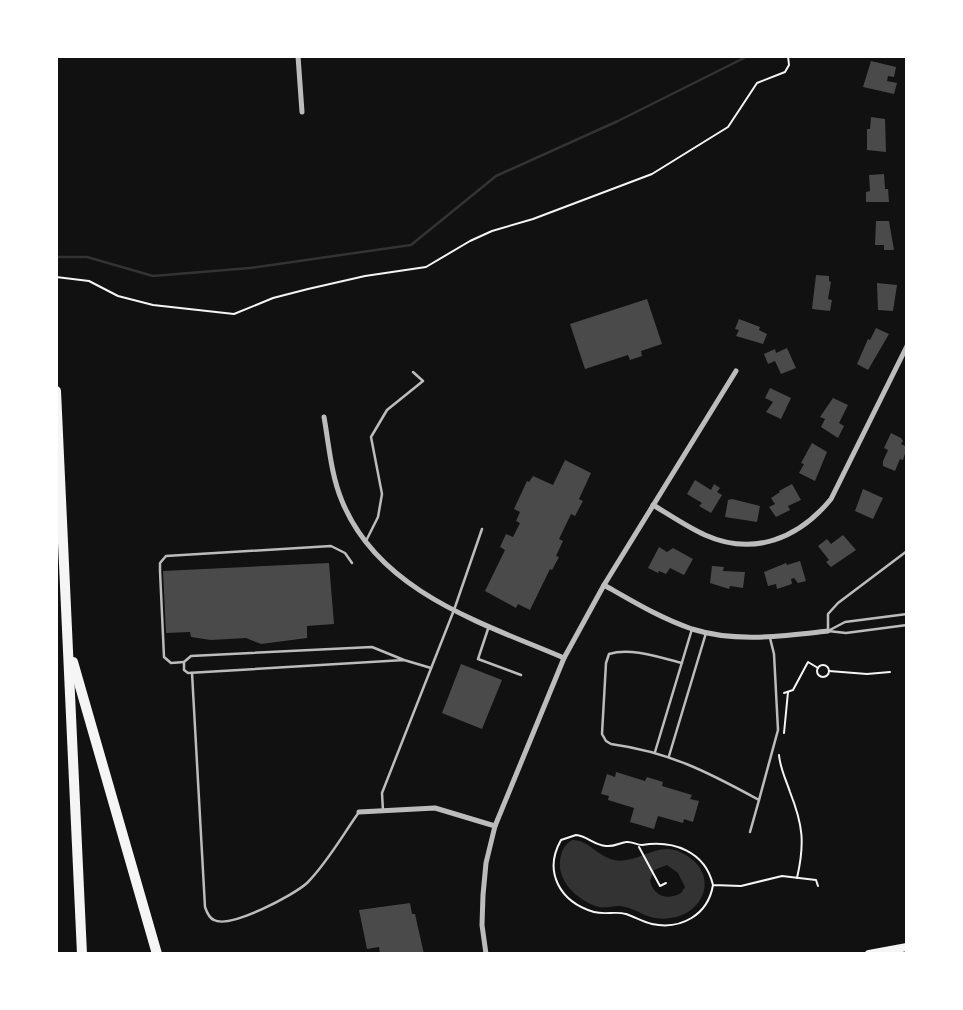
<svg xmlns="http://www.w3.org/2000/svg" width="963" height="1010" font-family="Karla,sans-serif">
<rect width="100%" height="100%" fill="#111"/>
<!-- water -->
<path fill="#333" fill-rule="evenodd" d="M572,840C587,839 599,857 614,860C637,865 657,841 680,852C726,873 702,925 655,918C644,916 635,909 625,907C616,904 608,909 599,907C580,902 558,883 560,862C561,852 563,846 572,840ZM667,865L678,873L685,887L681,893C667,901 654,896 650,881L654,870Z"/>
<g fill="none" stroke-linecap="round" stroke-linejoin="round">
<!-- stream -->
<polyline stroke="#333" stroke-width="2.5" points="56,257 87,257 153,276 250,268 411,245 496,176 618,121 748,56"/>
</g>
<!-- building -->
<g fill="#4a4a4a">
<polygon points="871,61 896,67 894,77 888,76 887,81 897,83 894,94 863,87"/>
<polygon points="871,117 885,119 886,152 867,150 867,129 870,129"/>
<polygon points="884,174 885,189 888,189 889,202 866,202 866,192 870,191 869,175"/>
<polygon points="876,221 889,221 894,250 884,250 884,245 875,245"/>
<polygon points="816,275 829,276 829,281 831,282 828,299 832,300 830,311 812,309"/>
<polygon points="877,283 897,285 893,311 878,310"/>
<polygon points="647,299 662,344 641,351 642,356 630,360 628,355 585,369 570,324"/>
<polygon points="739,319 760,327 759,330 767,334 763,344 736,336 739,330 735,329"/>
<polygon points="876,328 889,334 868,370 857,364 868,339 870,340"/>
<polygon points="787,348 796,368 781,374 775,361 768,364 764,354 775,349 776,353"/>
<polygon points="770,388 791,398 781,419 766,412 773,402 765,398"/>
<polygon points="833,398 848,405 839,423 844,426 838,438 821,427 825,419 820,417"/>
<polygon points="891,433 901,438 903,441 901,444 907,447 903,460 900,459 895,471 883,466 883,461 888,450 884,448"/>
<polygon points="812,443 827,452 815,481 799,473 804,464 801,463"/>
<polygon points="565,460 591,473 579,499 583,501 575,516 571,514 559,539 563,541 556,556 559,557 552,570 550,569 530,610 518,604 516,608 485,591 505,550 500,547 506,534 513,537 520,523 516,521 520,512 514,509 527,481 529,482 533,476 553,485"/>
<polygon points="695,480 711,490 714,484 720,488 717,492 722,495 711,513 699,506 702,503 687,494"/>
<polygon points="792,484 801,500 788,506 790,510 776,517 769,507 775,504 771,498 780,492 779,491"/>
<polygon points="863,489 883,498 873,519 855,511"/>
<polygon points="732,499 760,506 757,522 725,517 728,500"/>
<polygon points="843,535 856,550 831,567 826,562 829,560 818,546 827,539 831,544"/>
<polygon points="659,547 667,552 673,548 693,559 684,575 670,568 666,574 659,571 658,573 648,568"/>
<polygon points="800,561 806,581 798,583 794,578 791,579 792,584 777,589 776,584 768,586 764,572 786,563 787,565"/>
<polygon points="329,563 334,624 307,626 307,638 261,644 246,638 211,640 191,637 190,632 166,633 163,571"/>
<polygon points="712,566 724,567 723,571 745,572 743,588 730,586 729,589 710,583"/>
<polygon points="461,664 502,680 482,729 442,713"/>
<polygon points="616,772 645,781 647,777 663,782 662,786 692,795 690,799 699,801 693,822 684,819 683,823 658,816 654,829 630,822 634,808 608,800 609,796 601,794 607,774 615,777"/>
<polygon points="410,903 412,914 415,914 424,954 380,954 379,947 367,949 359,910"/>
</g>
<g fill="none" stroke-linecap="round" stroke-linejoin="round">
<!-- path -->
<g stroke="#f5f5f5" stroke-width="2">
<polyline points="56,277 89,281 118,296 153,305 234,314 273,298 308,289 365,276 426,267 470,241 492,231 533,219 652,174 728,127 757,83 785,72 789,65 788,56"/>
<circle cx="823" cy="671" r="6"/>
<polyline points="829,671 867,674 890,672"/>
<polyline points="784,693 793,690 808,662 818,668"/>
<polyline points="784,733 788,692"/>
<path d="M779,755C780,768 786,780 790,792C803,825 805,843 797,878"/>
<polyline points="639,847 660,886 666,883"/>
<path d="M713,885C708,915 681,930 652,924C643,922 635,917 626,914C616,911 605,915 594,912C560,902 543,872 561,840L576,835C587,836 594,845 606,846C614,847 619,843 626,842C632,841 636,845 642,845C673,840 705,851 713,885L741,886L782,876L816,880L818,886"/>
</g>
<!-- service -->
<g stroke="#bcbcbc" stroke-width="2.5">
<polyline points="366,541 378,517 382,494 371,437 387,410 423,381 413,372"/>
<polyline points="489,626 478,659 521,675"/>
<polyline points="828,631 828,614 838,603 907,551"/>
<polyline points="828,631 845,622 907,614"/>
<polyline points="828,631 846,633 907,625"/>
<polyline points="404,660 372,647 191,656 184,662 184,670 188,673 404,660 431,668"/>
<polyline points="184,662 171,663 164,657 160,571 160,563 166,556 331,546 345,553 352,563"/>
<path d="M682,663C661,658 631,647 609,654L606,663L602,734L606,741L611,744C669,752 708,772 759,800L778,730L774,654L770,638"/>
<path d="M192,673L205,907C207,913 209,918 214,920C230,929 294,895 307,883C327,863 342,836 359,812"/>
<polyline points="655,752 692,629"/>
<polyline points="669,756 706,633"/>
<polyline points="383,811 382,793 454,610 482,529"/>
<polyline points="750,832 759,800"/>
</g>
<!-- minor -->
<g stroke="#bcbcbc" stroke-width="5">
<polyline points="298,56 302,112"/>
<path d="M324,417C329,445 331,475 342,501C379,592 482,623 564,658"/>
<path d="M653,505C670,515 687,527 705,535C754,557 799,538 831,499L907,346"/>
<path d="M604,585C632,601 660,618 692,629C736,643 783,636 828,631"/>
<polyline points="359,812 435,808 495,826"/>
<polyline points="486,954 482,925 483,895 486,863 495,826 564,658 604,585 736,371"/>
</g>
<!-- primary -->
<polyline stroke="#f5f5f5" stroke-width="8" points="869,954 907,947"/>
<!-- motorway -->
<g stroke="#f5f5f5" stroke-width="10">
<polyline points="56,391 82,954"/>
<polyline points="73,662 157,954"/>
</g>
</g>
<!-- border -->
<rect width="963" height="1010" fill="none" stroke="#ffffff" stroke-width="116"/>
</svg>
